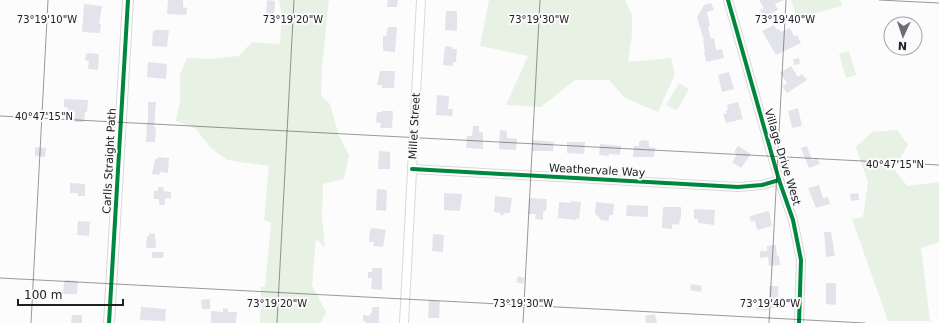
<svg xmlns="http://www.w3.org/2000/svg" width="939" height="323" font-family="'DejaVu Sans',sans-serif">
<rect width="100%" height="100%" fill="#fcfcfd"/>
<!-- green -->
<g fill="#e7f1e4">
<polygon points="279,0 329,0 322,66 321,96 330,104 339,136 349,155 344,179 323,184 322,217 325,248 316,239 312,285 326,312 321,323 260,323 261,287 265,287 271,223 264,220 269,166 227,160 211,148 195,128 176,121 180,101 180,74 187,58 210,59 239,56 252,42 280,44 282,17"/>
<polygon points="489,0 625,0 632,15 632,35 628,62 671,58 675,74 658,112 625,98 609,80 575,80 541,107 506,105 528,56 480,46"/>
<polygon points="791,0 840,0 842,6 797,18"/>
<polygon points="849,51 856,75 846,78 839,54"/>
<polygon points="679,83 689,89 677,110 666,105"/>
<polygon points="897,130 908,145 894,169 907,186 939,182 939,242 921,248 930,321 888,321 852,219 863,217 868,182 856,147 872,132"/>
</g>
<!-- building -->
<g fill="#e3e4eb">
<polygon points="169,0 183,0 183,7 187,8 186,15 167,14 168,1"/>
<polygon points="267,0 275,1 274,16 266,16"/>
<polygon points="388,0 398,0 397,7 387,7"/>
<polygon points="759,0 784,0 775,4 778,10 764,17 760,10 764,8"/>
<polygon points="711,3 714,10 707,12 710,26 708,27 711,39 714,38 716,50 722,49 724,58 706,62 704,52 705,52 703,41 704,41 697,17 704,5"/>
<polygon points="84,4 102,6 99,24 101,24 100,33 82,32"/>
<polygon points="446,11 457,11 457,31 445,30"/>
<polygon points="774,25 777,30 779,29 781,32 790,28 794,36 797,35 801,43 776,55 762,31"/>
<polygon points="388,27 397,27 395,52 383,51 383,36 386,36"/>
<polygon points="154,30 169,30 167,47 152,46 153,31 154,32"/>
<polygon points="445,46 452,47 452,49 457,49 456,62 453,62 453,66 443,65"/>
<polygon points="89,53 99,54 98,70 88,69 89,61 85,60 86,54"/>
<polygon points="799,58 800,64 794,65 793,59"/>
<polygon points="148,62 167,64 166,79 147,77"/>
<polygon points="791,66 798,77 802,74 807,80 787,93 782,86 787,83 780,73"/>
<polygon points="380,71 395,71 394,88 382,88 382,85 377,85"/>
<polygon points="729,72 734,89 722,92 718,75"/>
<polygon points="437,95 449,96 448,109 453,109 452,116 436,115"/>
<polygon points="64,99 88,100 87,112 85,112 84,122 75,122 75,112 68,112 68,108 64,107"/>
<polygon points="148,102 156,102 154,127 156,127 155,142 146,142 147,122 148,122"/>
<polygon points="738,102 743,119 726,123 723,114 727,113 726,110 728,110 727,105"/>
<polygon points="798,108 802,126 792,128 788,111"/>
<polygon points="382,111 393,111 392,128 380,128 381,123 376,122 377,112 382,112"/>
<polygon points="473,126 479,126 479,132 483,132 483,149 466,148 467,136 472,136"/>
<polygon points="500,130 507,131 507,138 517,139 516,150 499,149"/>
<polygon points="533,140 554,142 553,151 532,151"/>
<polygon points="642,140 649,141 649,147 655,148 654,157 633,157 634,146 639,146 639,142"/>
<polygon points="567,142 585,142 584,154 567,153"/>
<polygon points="600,144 621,146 620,155 609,154 609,156 599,155"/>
<polygon points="738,146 751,154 741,168 732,162 737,154 734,152"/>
<polygon points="807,146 812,160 817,158 820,164 809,168 801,148"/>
<polygon points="35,147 46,148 45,157 35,156"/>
<polygon points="379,151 390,152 390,169 378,169"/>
<polygon points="158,157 169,158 168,173 160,172 160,175 152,174 155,159 158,159"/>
<polygon points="70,183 85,184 85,196 78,196 78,193 70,193"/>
<polygon points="819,185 823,198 828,197 830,204 816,208 808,188"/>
<polygon points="158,187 164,187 163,191 171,192 171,199 165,198 165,205 159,205 159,199 154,199 154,191 158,191"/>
<polygon points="377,189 387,190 386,211 376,210"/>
<polygon points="444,193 462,194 460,211 444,210"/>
<polygon points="858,193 859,200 851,201 850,194"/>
<polygon points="495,196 512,198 510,213 505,213 502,216 500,213 494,212"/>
<polygon points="529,198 547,199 546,211 543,211 543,220 535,219 536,214 528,214"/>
<polygon points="571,201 581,202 579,219 576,218 576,220 558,218 559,202 570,203"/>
<polygon points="596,202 614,204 613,215 609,215 609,221 601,220 595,213"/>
<polygon points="627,205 648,206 648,217 626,216"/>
<polygon points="663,207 681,207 681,219 680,219 679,225 672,224 672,229 662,228"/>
<polygon points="694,209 715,210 714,225 698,223 698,219 694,219"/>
<polygon points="769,211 772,226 757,230 755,221 751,222 750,216"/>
<polygon points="78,221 90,222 89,236 77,235"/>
<polygon points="372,228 386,230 383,247 373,246 374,242 369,242 370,230"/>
<polygon points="824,232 831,232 835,256 826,257"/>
<polygon points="149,233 155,234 156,248 146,248 147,236 149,236"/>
<polygon points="433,234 444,235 443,252 432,251"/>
<polygon points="776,245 777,256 779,256 780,265 769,266 768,257 760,258 760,251 767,251 767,246"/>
<polygon points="152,252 164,252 163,258 152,258"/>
<polygon points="372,268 382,268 382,290 371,289 372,278 368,278 368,272 372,272"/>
<polygon points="518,276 525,278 523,284 516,282"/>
<polygon points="67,280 78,281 77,294 63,294 64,281"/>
<polygon points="826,283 836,283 836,305 826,304"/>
<polygon points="691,284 702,286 701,292 690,290"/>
<polygon points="769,286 778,286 779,308 769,308 769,310 756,310 756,299 769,299"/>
<polygon points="55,290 63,291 62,301 54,301"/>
<polygon points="210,299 210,309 202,309 201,300"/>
<polygon points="429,300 440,301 439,318 428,318"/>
<polygon points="141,307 166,309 165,321 140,320"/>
<polygon points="372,307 379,307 379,323 365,323 366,321 363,321 363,315 370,316 370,313 372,313"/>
<polygon points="223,308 228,309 228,312 237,312 236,323 211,323 211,311 223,312"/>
<polygon points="655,314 657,323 646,323 645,316"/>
<polygon points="72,315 82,315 82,323 71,323"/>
</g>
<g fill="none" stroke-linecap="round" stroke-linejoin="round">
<defs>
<g id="minor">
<polyline points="728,0 779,180 793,220 801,260 799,323"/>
<polyline points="412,169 738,187 762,185 779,180"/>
<polyline points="404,323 421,0"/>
</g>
<polyline id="tertiary" points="109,323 128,0"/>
</defs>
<!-- minor casing -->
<use href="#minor" stroke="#d9d9da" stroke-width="10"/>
<!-- tertiary casing -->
<use href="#tertiary" stroke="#d9d9da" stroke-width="12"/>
<!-- minor -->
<use href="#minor" stroke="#fff" stroke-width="8"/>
<!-- tertiary -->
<use href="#tertiary" stroke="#fff" stroke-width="10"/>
<defs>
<g id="cycleway">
<polyline points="728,0 779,180 793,220 801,260 799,323"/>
<polyline points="412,169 738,187 762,185 779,180"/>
<polyline points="109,323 128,0"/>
</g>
</defs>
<!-- cycleway casing -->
<use href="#cycleway" stroke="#fbfbfe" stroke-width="6"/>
<!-- cycleway -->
<use href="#cycleway" stroke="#00873e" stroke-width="4"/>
</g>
<!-- ticks -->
<path fill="none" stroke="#212124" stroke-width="1" stroke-opacity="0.45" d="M879,0L939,3M0,116L939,165M0,278L865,323M31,323L48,0M277,323L294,0M523,323L540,0M769,323L786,0"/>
<g text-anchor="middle" stroke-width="4" stroke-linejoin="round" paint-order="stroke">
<!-- street labels -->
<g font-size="11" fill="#212124" stroke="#fbfbfe">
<text transform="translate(414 126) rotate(-87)" y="4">Millet Street</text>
<text transform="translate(783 157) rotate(73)" y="4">Village Drive West</text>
<text transform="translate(109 161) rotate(-87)" y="4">Carlls Straight Path</text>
<text transform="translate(597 170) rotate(3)" y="4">Weathervale Way</text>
</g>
</g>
<g font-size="10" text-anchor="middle" fill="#212124" stroke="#fbfbfe" stroke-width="4" stroke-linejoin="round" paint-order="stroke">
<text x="47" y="23">73°19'10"W</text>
<text x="293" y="23">73°19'20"W</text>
<text x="539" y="23">73°19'30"W</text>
<text x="785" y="23">73°19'40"W</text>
<text x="44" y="120">40°47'15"N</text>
<text x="895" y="168">40°47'15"N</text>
<text x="277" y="307">73°19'20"W</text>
<text x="523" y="307">73°19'30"W</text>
<text x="770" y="307">73°19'40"W</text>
</g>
<!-- north arrow -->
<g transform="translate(903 36) rotate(183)"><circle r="19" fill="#fbfbfe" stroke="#a4a4a7"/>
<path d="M0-3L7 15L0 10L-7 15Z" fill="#6e6e70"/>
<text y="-6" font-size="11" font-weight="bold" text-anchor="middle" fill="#212124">N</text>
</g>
<!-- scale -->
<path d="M18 299v6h105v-6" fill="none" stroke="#212124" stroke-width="2"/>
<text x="24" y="299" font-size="12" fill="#212124" stroke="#fbfbfe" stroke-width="3" paint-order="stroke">100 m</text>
</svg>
